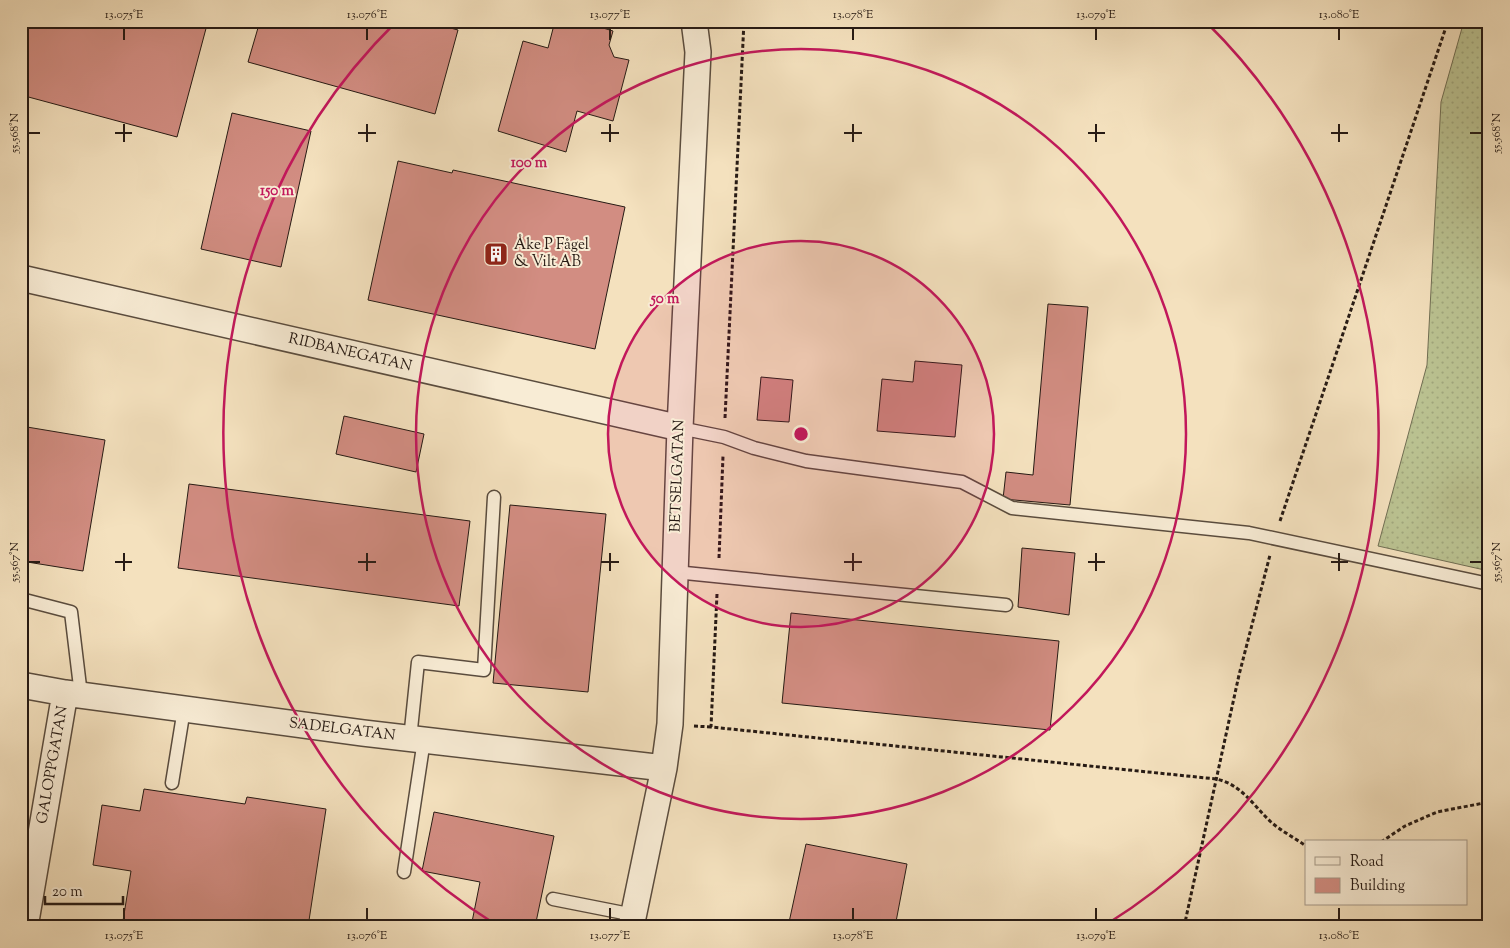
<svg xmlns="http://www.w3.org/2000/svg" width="1510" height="948" viewBox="0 0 1510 948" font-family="'Sorts Mill Goudy',serif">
<defs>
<pattern id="grass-dots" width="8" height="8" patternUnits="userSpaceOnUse" patternTransform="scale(1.25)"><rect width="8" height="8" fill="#bbc392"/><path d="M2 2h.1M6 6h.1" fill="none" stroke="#a1a77d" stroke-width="1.8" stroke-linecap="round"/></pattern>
</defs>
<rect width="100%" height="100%" fill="#f4e1be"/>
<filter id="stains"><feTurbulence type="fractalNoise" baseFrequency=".004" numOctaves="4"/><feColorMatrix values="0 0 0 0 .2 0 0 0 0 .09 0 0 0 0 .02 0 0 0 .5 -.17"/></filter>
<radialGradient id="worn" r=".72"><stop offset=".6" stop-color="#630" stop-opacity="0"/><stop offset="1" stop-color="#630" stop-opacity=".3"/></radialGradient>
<!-- grass -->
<path fill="url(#grass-dots)" stroke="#706e53" d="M1464 21H1489V571L1378 546 1427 365 1441 102Z"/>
<!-- building -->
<path fill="#d28d82" stroke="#261a14" d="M21 21H208L177 137 21 95Z
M260 21H444L443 26 458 30 435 114 248 62Z
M555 21H580L613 31 609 45 614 57 629 60 613 121 577 111 566 152 498 131 523 41 548 48Z
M232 113 311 131 281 267 201 249Z
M398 161 452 173 453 170 625 207 595 349 368 300Z
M1048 304 1088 307 1070 505 1003 499 1006 472 1033 475Z
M915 361 962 365 955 437 877 431 882 379 913 382Z
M761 377 793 380 789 422 757 420Z
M344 416 424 434 416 472 336 454Z
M21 426 105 440 83 571 21 561Z
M189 484 470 521 459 606 178 568Z
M510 505 606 514 588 692 493 683Z
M1022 548 1075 553 1069 615 1018 607Z
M791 613 1059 641 1050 730 782 703Z
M144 789 245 804 247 797 326 809 308 927H122L131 871 93 865 102 805 140 811Z
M434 812 554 836 535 927H471L480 882 422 871Z
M806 844 907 864 895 927H788Z"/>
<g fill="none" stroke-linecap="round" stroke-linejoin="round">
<!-- service casing -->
<g stroke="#5a4c3e" stroke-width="15">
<path id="service" d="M680 428 724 437 754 448 806 461 962 482 1012 508 1249 533 1489 584
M675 572 1006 605
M21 599 71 612 81 695
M410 739 418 662 484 670 494 497
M172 783 184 709
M404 872 424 740
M553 899 634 915"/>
</g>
<!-- minor casing -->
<g stroke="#5a4c3e" stroke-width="28">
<path id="minor" d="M21 278 680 428
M21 685 65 693 363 733 664 768
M25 927 65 693
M631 927 664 768 670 724 680 428 698 52 694 21"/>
</g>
<!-- path -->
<path stroke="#261a14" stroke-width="3" stroke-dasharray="4 2.5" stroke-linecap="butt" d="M725 418 744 21
M1280 521 1448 21
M719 558 723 456
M717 594 711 727 1216 779C1241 784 1253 805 1271 822 1281 831 1295 838 1306 846
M694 726 711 727
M1381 842 1405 826 1437 812 1489 802
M1184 927 1239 675 1270 555"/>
<!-- service -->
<use href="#service" stroke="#f8ecd5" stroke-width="12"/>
<!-- minor -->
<use href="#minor" stroke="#f8ecd5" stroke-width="25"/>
</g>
<!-- ticks -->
<path fill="none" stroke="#261a14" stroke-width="2" d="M124 28V40M367 28V40M610 28V40M853 28V40M1096 28V40M1339 28V40M124 124V142M367 124V142M610 124V142M853 124V142M1096 124V142M1339 124V142M28 133H40M115 133H132M358 133H376M601 133H619M844 133H862M1088 133H1105M1331 133H1348M1470 133H1482M124 553V571M367 553V571M610 553V571M853 553V571M1096 553V571M1339 553V571M28 562H40M115 562H132M358 562H376M601 562H619M844 562H862M1088 562H1105M1331 562H1348M1470 562H1482M124 908V920M367 908V920M610 908V920M853 908V920M1096 908V920M1339 908V920"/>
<!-- distance rings -->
<circle cx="801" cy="434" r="193" fill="#c2185b" fill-opacity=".12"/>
<g fill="none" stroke="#c2185b" stroke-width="2.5">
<circle cx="801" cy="434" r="193"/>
<circle cx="801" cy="434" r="385"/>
<path d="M495 924A578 578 0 0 1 396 22M1206 22A578 578 0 0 1 1107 924"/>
</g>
<!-- icons -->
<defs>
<g id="building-square" transform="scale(1.25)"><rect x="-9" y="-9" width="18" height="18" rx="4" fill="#8f2418" stroke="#f8ecd5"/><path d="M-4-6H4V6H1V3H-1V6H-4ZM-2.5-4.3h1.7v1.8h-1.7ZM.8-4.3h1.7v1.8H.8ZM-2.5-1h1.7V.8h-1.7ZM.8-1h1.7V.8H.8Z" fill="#fff"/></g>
</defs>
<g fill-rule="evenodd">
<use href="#building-square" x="496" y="254"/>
</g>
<g text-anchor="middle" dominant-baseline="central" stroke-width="4" stroke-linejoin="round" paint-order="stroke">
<!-- poi labels -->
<g font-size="15" fill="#261a14" stroke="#f8ecd5" text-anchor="start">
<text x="514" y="245">Åke P Fågel<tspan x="514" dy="17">&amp; Vilt AB</tspan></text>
</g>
<!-- street labels -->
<g font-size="15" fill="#261a14" stroke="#f8ecd5">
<text transform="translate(350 353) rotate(13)">RIDBANEGATAN</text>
<text transform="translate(678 476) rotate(-88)">BETSELGATAN</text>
<text transform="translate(342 730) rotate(7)">SADELGATAN</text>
<text transform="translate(53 765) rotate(-80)">GALOPPGATAN</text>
</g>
</g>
<circle cx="801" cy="434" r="8" fill="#c2185b" stroke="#f8ecd5" stroke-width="2.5"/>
<g font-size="15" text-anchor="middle" font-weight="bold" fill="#c2185b" stroke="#f8ecd5" stroke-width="4" stroke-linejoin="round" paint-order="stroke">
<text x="529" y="167">100 m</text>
<text x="277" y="195">150 m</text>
<text x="665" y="303">50 m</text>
</g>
<!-- margin -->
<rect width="1510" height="948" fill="none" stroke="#f4e1be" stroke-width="55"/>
<!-- legend -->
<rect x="1305" y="840" width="162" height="65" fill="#f8ecd5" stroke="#a49888"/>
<rect x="1315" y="857" width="25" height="8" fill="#f8ecd5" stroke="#a49888"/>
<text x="1350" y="866" font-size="15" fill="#261a14">Road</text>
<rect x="1315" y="878" width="25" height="15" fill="#d28d82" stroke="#a49888"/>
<text x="1350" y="890" font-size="15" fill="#261a14">Building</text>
<!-- scale -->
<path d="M45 896v8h78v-8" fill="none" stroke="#261a14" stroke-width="2.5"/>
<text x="52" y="896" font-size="15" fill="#261a14" stroke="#f8ecd5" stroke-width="4" paint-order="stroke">20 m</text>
<rect x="28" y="28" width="1454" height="892" fill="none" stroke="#261a14" stroke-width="2"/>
<g font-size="12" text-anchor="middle" fill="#261a14">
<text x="124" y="18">13.075°E</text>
<text x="367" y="18">13.076°E</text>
<text x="610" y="18">13.077°E</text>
<text x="853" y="18">13.078°E</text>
<text x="1096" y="18">13.079°E</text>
<text x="1339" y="18">13.080°E</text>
<text transform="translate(14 133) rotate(-90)" y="4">55.568°N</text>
<text transform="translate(1496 133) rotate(-90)" y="4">55.568°N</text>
<text transform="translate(14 562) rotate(-90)" y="4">55.567°N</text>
<text transform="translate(1496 562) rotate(-90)" y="4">55.567°N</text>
<text x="124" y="939">13.075°E</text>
<text x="367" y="939">13.076°E</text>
<text x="610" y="939">13.077°E</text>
<text x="853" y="939">13.078°E</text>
<text x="1096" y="939">13.079°E</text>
<text x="1339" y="939">13.080°E</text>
</g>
<rect width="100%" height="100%" filter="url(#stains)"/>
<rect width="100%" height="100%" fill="url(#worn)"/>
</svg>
